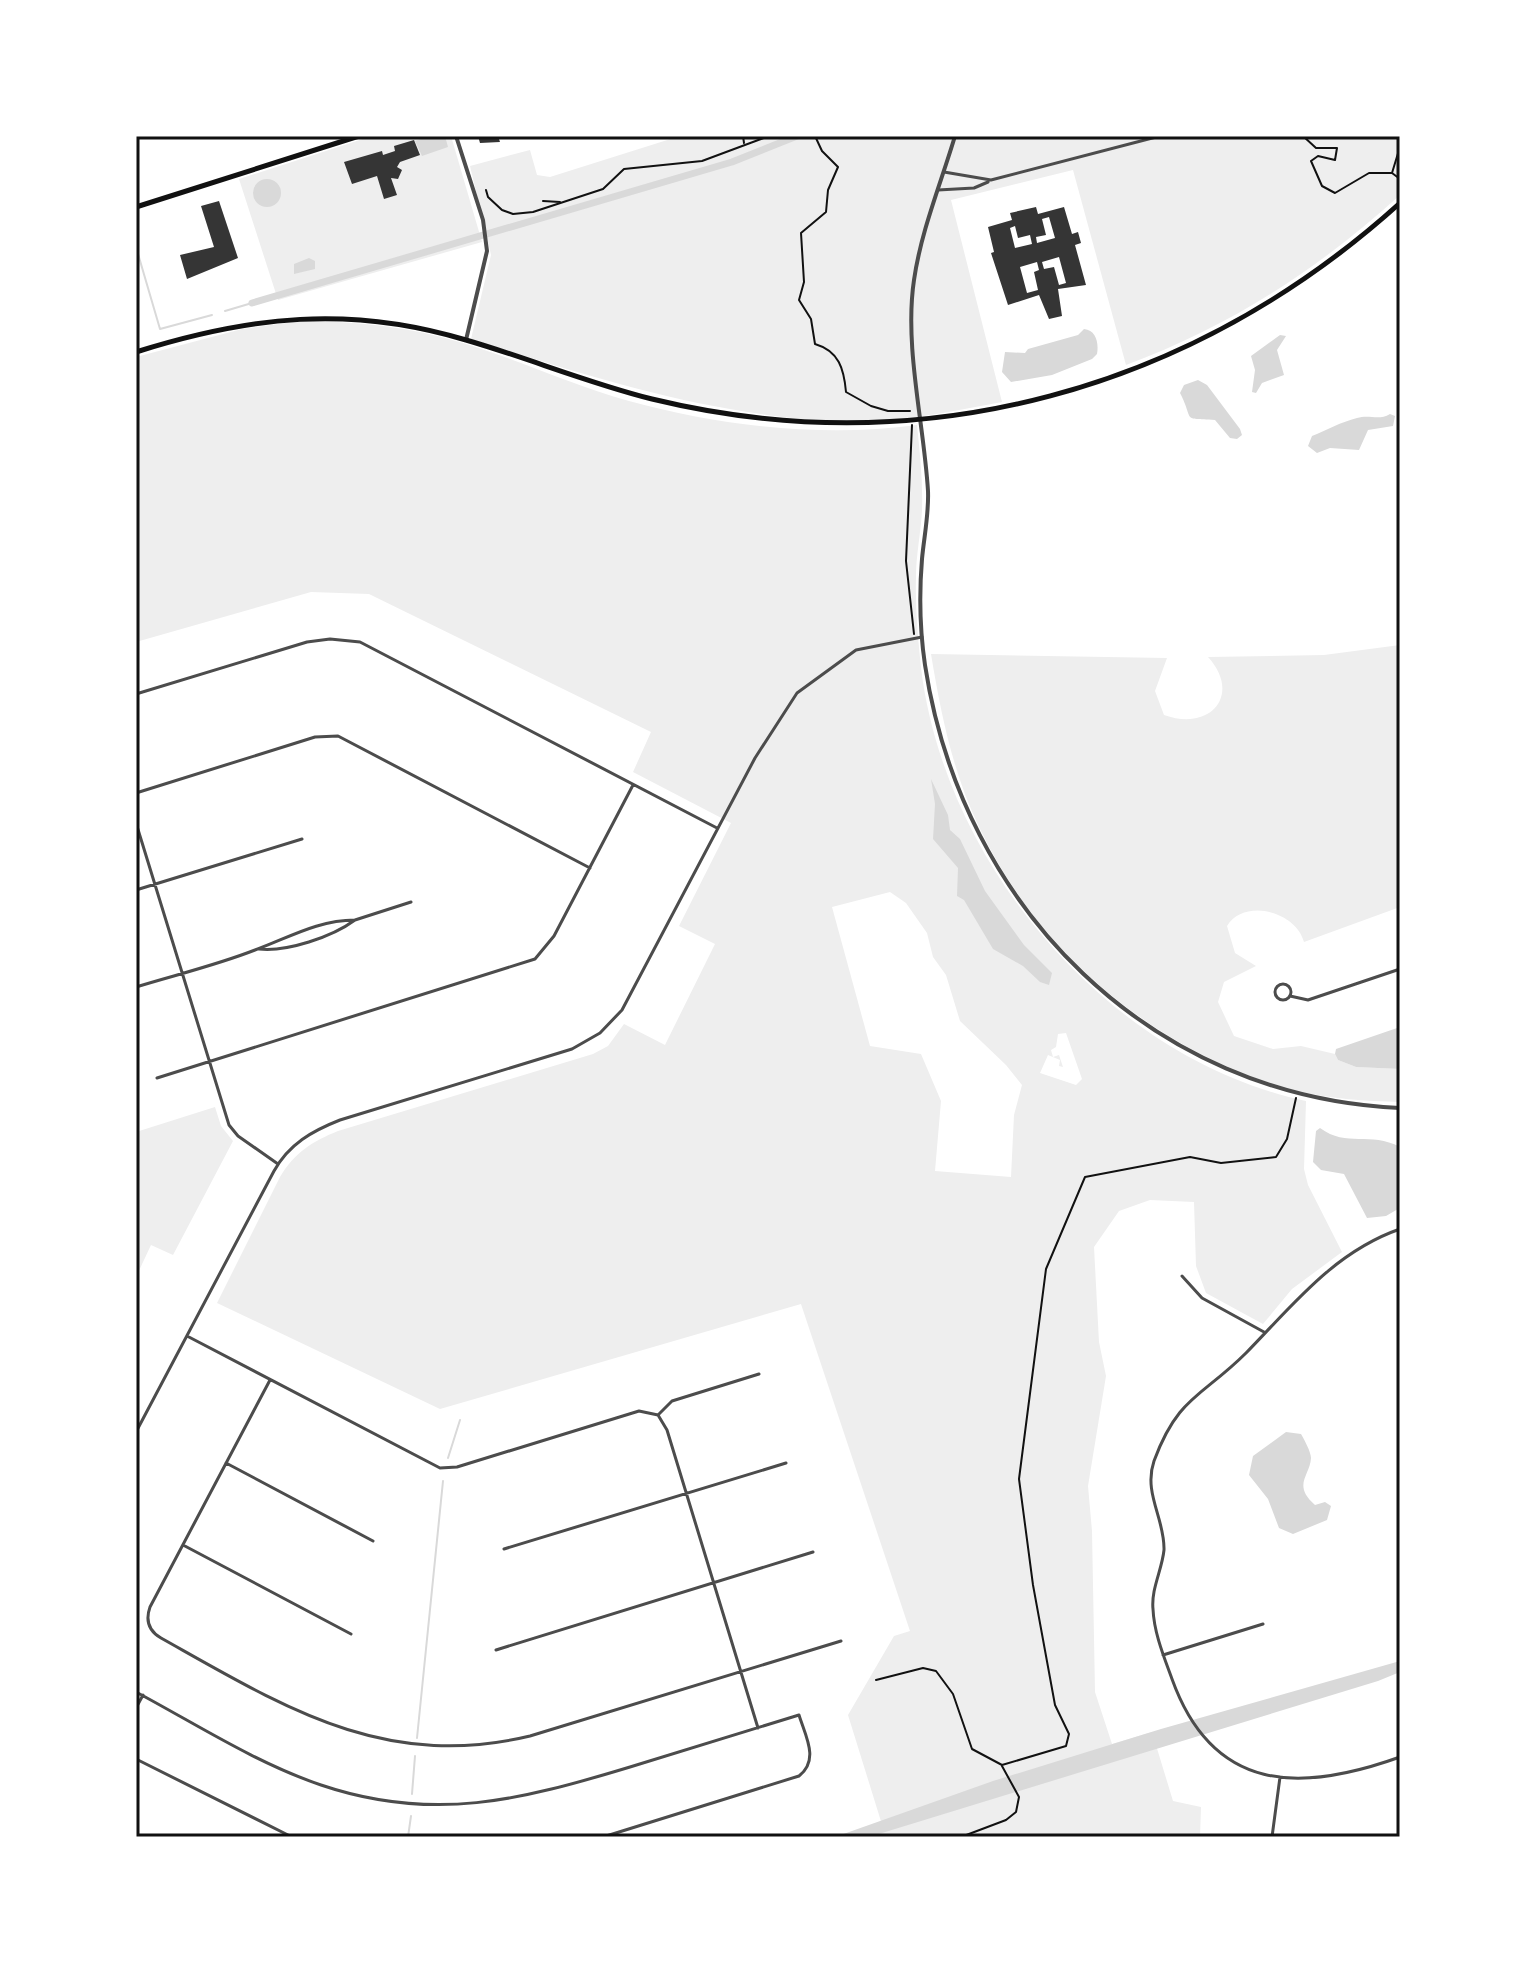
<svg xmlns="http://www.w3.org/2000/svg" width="1536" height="1973" viewBox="0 0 1536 1973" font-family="'Titillium Web',sans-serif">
<rect width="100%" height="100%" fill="#fff"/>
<!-- green -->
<path fill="#eee" fill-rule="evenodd" d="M372 136H451L482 242 278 300 239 179Z
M680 136H1400V195C1319 269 1229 327 1126 365L1073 170 951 200 1002 402C945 413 885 425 826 421 703 413 587 376 471 339L491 255 470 166 530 150 537 175 550 177Z
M301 321C356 321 411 327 463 343 519 360 572 385 629 401 720 426 823 438 917 425 920 454 923 482 922 510 921 532 916 555 916 577 915 607 918 638 921 668 945 866 1109 1059 1306 1101L1304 1169 1308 1185 1342 1252 1292 1289 1263 1324 1206 1293 1196 1266 1194 1202 1150 1200 1119 1211 1094 1247 1099 1342 1106 1376 1088 1486 1092 1531 1095 1692 1112 1744 1152 1732 1173 1801 1201 1807 1200 1837H869L884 1831 848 1715 894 1636 910 1631 801 1304 440 1409 217 1303 280 1177C294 1153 313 1141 338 1131L593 1054 608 1046 624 1024 665 1045 715 944 679 926 731 823 633 772 651 732 369 594 311 592 136 642V357L242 329ZM890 892 906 903 927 933 933 957 946 975 960 1021 1006 1065 1022 1085 1014 1115 1011 1177 935 1171 941 1101 921 1054 870 1046 832 907ZM1066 1033 1082 1079 1076 1085 1040 1073 1048 1055 1060 1060 1059 1066 1063 1067 1059 1055 1053 1057 1051 1050 1056 1047 1058 1034Z
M1400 645V907L1304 942C1296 911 1244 898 1227 926L1235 953 1256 966 1224 982 1218 1002 1234 1036 1273 1049 1301 1046 1335 1054 1338 1060 1356 1067 1400 1069V1102C1366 1101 1331 1099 1298 1091 1161 1056 1040 955 980 829 953 774 941 714 931 654L1167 658 1155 691 1164 715C1211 732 1242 694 1208 657L1324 655Z
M215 1107 221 1126 233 1141 173 1255 151 1245 136 1277V1132Z"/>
<!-- water -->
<path fill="#d9d9d9" d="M430 136H445L448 147 422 156 415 141Z
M253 193a14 14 0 1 1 28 0a14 14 0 1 1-28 0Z
M309 258 315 261V269L294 274V264Z
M1084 329C1096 330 1099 343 1097 354L1092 359 1052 375 1011 382 1002 372 1005 352 1025 353 1028 349 1078 335Z
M1280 335 1286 336 1277 350 1284 375 1262 383 1256 393 1252 392 1255 370 1251 356Z
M1198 380 1207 385 1240 429 1242 435 1237 439 1230 438 1215 420C1180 418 1195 422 1180 393L1184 385Z
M1390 414 1395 416 1393 426 1368 430 1359 450 1330 448 1317 453 1308 446 1312 436C1327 430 1341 422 1357 418 1370 414 1378 421 1390 414Z
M931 779 948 815 950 830 960 839 985 891 1024 945 1052 973 1049 985 1040 982 1023 966 993 949 964 900 957 896 958 868 933 839 935 804Z
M1400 1027V1069L1356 1067 1338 1060 1335 1054 1336 1049Z
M1320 1128C1347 1148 1370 1131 1400 1147L1398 1209 1386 1216 1367 1218 1344 1174 1321 1170 1313 1162 1316 1131Z
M1286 1432 1301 1434C1304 1439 1311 1452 1311 1458 1310 1476 1292 1485 1315 1505L1325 1502 1331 1506 1327 1520 1293 1534 1279 1528 1268 1499 1249 1475 1253 1456Z
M1400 1661V1672L1378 1681 869 1837H835L993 1781 1161 1729Z"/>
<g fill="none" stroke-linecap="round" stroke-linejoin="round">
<!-- stream -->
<path stroke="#d9d9d9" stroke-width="2" d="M136 247 160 329 212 315
M225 311 252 303
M448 1458 460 1420
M417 1738 443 1481
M412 1794 415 1756
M408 1837 411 1816"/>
<!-- canal -->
<path stroke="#d9d9d9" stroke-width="7" d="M252 303 732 162 797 136"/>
</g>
<!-- building -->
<path fill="#353535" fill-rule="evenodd" d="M478 136H498L500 142 480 143Z
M414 140 420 155 400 162 397 167 402 170 398 179 391 178 397 195 384 199 377 176 352 184 344 162 382 151 383 155 395 151 394 146Z
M219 201 238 258 187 279 180 255 214 247 201 206Z
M1036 207 1038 214 1064 207 1072 234 1078 232 1081 243 1075 245 1086 285 1058 289 1062 316 1049 319 1039 295 1008 305 991 253 994 252 988 227 1012 220 1010 213ZM1049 217 1055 238 1037 243 1036 237 1046 235 1042 219ZM1015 226 1018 238 1030 235 1032 244 1015 248 1010 228ZM1059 257 1066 283 1059 285 1054 267 1044 269 1042 262ZM1037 262 1039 270 1034 272 1038 290 1027 293 1020 267Z"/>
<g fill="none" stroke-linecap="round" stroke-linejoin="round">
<!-- path -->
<path stroke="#111" stroke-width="2" d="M743 136 744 143
M815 136 822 151 838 167 828 190 826 212 801 233 804 282 799 300 811 319 815 344C839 351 844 369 846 392L871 406 888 411H910
M1303 136 1316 148H1337L1335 160 1318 156 1311 161 1322 186 1335 193 1369 173H1392L1399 150V136
M1392 173 1400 179
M486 190 488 197 502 210 513 214 533 212 603 189 624 169 702 161 769 136
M543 201 560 202
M912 425 906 561 914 634
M876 1680 923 1668 936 1671 953 1694 972 1749 1002 1765 1066 1746 1069 1734 1055 1705 1033 1585 1019 1479 1046 1269 1085 1177 1190 1157 1221 1163 1276 1157 1287 1139 1296 1098
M961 1837 1006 1820 1016 1812 1019 1797 1002 1766"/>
<!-- minor -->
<path stroke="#4c4c4c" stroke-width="3" d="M1207 136H1223
M944 172 991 180 1160 136
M938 190 974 188 988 182
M136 694 307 642 330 639 360 642 717 828
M136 793 315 737 338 736 590 868
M136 823 229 1125 238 1136 278 1164
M136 890 302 839
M355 920 411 902
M1275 992a8 8 0 1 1 16 0a8 8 0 1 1-16 0Z
M136 987C175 975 217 965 255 950 288 938 318 920 355 920 332 937 287 952 259 949
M1290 996 1308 1000 1400 969
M157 1078 535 959 554 936 633 785
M1400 1229C1334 1252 1293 1305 1246 1353 1202 1397 1178 1396 1154 1461 1143 1493 1165 1519 1164 1550 1162 1570 1151 1589 1153 1609 1154 1633 1164 1657 1172 1679 1213 1793 1300 1793 1400 1757
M1182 1276 1202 1298 1264 1332
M187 1336 440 1468 457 1467 639 1411 658 1415 667 1430 758 1728
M270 1380 150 1607C145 1621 149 1631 161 1638 284 1707 384 1771 530 1736L841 1641
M658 1415 672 1401 759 1374
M136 1432 274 1171C289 1144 312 1131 340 1120L572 1049 600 1033 622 1010 755 758 797 693 856 650 922 637
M226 1463 373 1541
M183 1545 351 1634
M504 1549 786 1463
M496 1650 813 1552
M1163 1655 1263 1624
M136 1692C196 1724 256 1763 321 1785 433 1823 521 1800 630 1767 686 1750 742 1732 799 1715 805 1735 820 1760 799 1776L603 1837
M136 1708 143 1695
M136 1759 292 1837
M1272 1837 1280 1777"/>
<!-- tertiary -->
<path stroke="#4c4c4c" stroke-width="4" d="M456 136 483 220 487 251 466 340
M955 136C941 183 921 231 914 280 904 346 924 424 928 491 929 514 924 537 922 559 919 595 920 631 925 665 962 908 1151 1097 1400 1108"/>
<!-- primary -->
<path stroke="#111" stroke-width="5" d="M136 207 359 136
M136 352C250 316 350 305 466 340 528 358 588 383 652 399 924 465 1193 390 1400 203"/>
</g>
<!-- border -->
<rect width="1536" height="1973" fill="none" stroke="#ffffff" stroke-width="276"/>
<rect x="138" y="138" width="1260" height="1697" fill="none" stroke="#111" stroke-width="3"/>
</svg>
